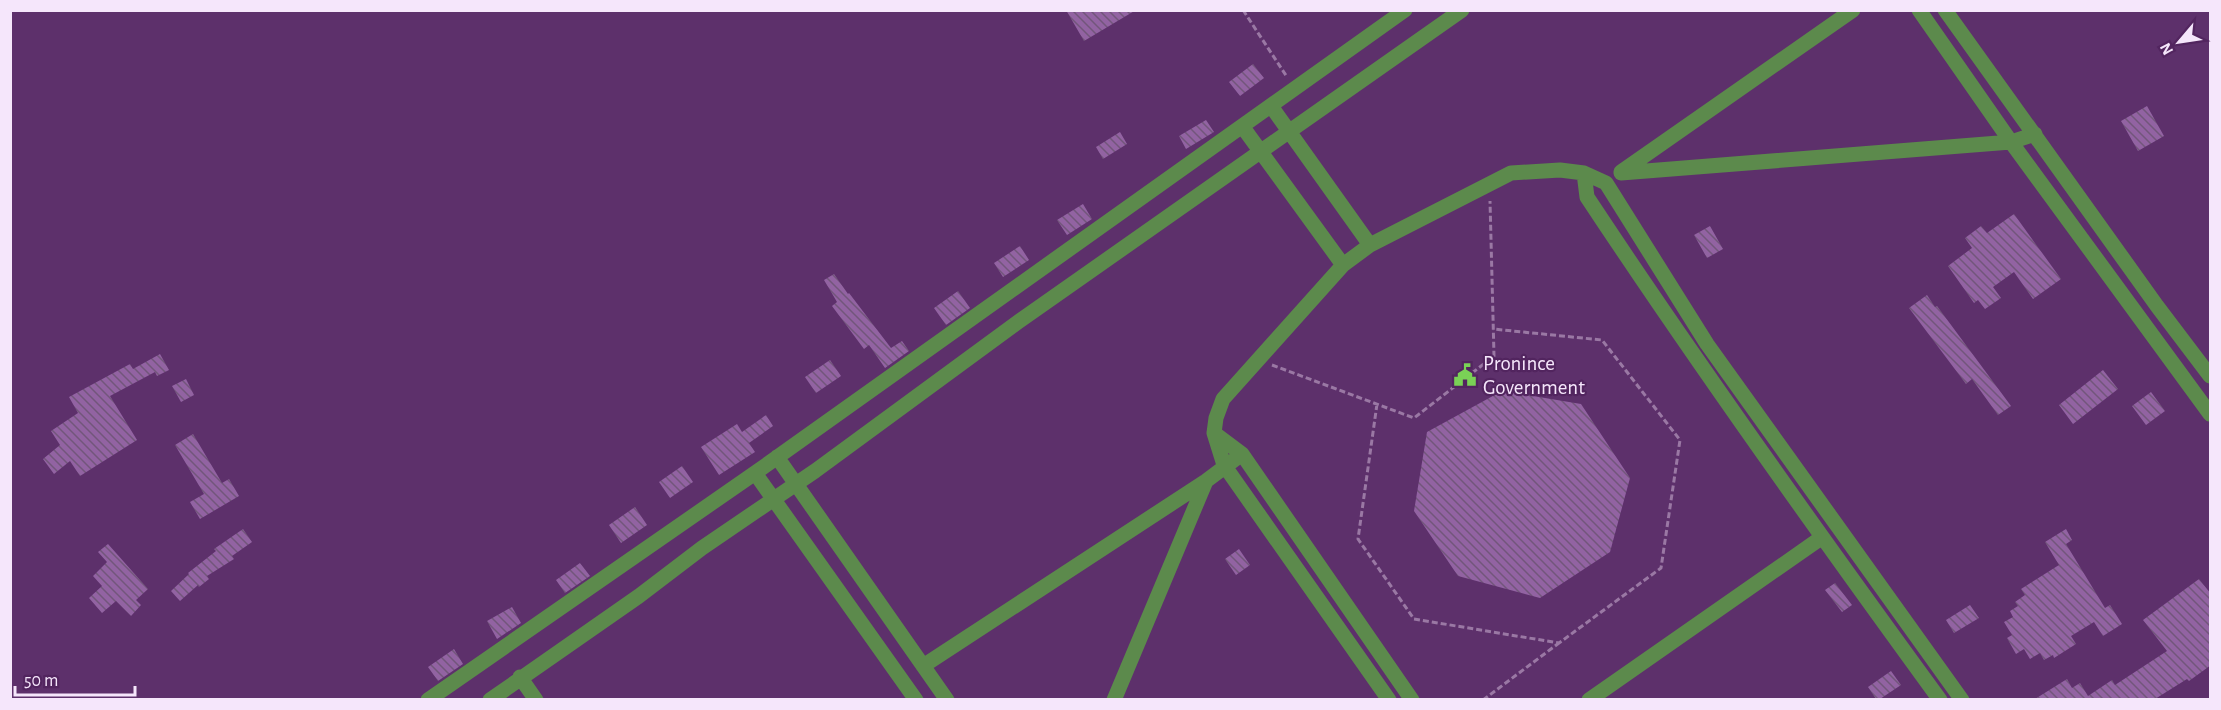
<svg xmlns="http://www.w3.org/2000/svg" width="2221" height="710" viewBox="0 0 2221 710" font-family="'Alegreya Sans',sans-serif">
<defs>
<pattern id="building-back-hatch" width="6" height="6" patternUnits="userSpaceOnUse" patternTransform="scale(1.5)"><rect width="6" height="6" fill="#9263a2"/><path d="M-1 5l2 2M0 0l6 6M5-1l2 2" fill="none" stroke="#72567b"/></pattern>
</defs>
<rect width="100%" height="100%" fill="#5d306b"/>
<!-- building -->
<path fill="url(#building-back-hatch)" d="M1066 10H1136L1084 41Z
M1253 64 1264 78 1240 96 1229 82Z
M2147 106 2164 136 2138 151 2121 121Z
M1206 120 1214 132 1186 149 1179 136Z
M1120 132 1127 144 1103 159 1096 147Z
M1083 204 1092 219 1067 235 1057 220Z
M2014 214 2061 279 2033 299 2014 272 1993 287 2001 298 1985 309 1978 300 1974 303 1948 266 1972 248 1965 238 1981 226 1987 233Z
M1710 226 1723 249 1707 258 1694 235Z
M1020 246 1029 260 1003 277 994 263Z
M834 274 848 294 849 293 891 348 902 341 909 351 885 368 869 345 864 349 832 306 837 302 824 280Z
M958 291 970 308 946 325 934 308Z
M1927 295 1935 307 1937 306 2011 406 1998 415 1972 379 1966 384 1909 308Z
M160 354 169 370 157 376 155 372 110 396 137 440 80 476 70 461 54 474 43 459 60 445 51 431 78 413 69 397 130 364 133 369Z
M830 360 841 376 816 393 805 377Z
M2103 370 2118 389 2073 424 2059 405Z
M186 379 194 395 181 402 172 386Z
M1502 391 1581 404 1630 478 1610 552 1540 598 1458 576 1414 511 1427 432Z
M2151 392 2165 411 2146 425 2132 406Z
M766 415 773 426 749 443 755 452 719 475 701 447 737 424 742 432Z
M193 434 222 483 229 479 239 496 200 519 190 502 204 494 175 445Z
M682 466 693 482 670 498 659 482Z
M635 507 647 525 621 543 609 525Z
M243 529 252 542 232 556 234 559 207 576 209 579 199 587 198 585 180 601 171 591 189 574 188 573 216 551 214 549Z
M2066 529 2072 540 2066 544 2105 608 2110 605 2122 624 2103 636 2094 622 2071 636 2076 644 2054 658 2053 655 2044 660 2040 653 2030 659 2024 649 2016 654 2007 638 2012 635 2004 622 2013 617 2010 611 2018 606 2015 602 2025 595 2021 589 2059 565 2045 542Z
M108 544 148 589 136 600 141 605 131 616 116 601 102 613 89 598 102 586 93 576 107 562 98 552Z
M1239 549 1250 565 1236 575 1225 559Z
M580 563 590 576 565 593 556 580Z
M2199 579 2211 594V665L2189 681 2187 679 2155 699H2035L2067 679 2072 688 2080 683 2088 696 2112 680 2115 685 2167 651 2143 620Z
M1835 583 1852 605 1842 612 1825 590Z
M1970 605 1979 618 1954 633 1946 620Z
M512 607 521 623 497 639 487 621Z
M454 649 463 664 438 681 428 667Z
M1891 671 1901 685 1880 699H1876L1868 687Z"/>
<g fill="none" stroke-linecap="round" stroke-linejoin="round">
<!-- path -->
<path stroke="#9a78a4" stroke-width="3" stroke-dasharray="6 3" stroke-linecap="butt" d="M1243 10 1287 77
M1272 365 1414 418 1494 356 1490 201
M1377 404 1358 539 1414 619 1559 643 1661 568 1680 440 1602 340 1493 329
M1483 700 1559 643"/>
<!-- minor -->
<path stroke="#5c8a4c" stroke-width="15" d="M1919 10 2011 142 2210 414
M1945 10 2157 306 2210 376
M1271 106 1370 245
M1242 126 1343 265
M1621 172 1853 10
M1584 173 1587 197C1700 368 1819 534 1940 700
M1621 173 2011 142 2035 134
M1214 433 1242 454 1412 700
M777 457 947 700
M755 473 916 700
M923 666 1206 481 1242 454
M520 677 536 700
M428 700 755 473 1405 10
M490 700 639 596 702 548 815 471 1018 322 1462 10
M1114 700 1206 481
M1389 700 1224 465 1214 433 1216 418 1223 399 1343 265 1370 245 1511 173 1560 170 1584 173 1606 183 1707 344 1962 700
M1589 700 1821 538"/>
</g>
<!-- icons -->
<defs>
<g id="civic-bare" transform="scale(1.8)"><path d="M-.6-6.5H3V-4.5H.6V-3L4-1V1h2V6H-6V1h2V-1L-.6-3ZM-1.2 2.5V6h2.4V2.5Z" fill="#7ad156" stroke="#52255f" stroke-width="2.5" paint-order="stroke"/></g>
</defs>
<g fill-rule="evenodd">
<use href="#civic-bare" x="1465" y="375"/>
</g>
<g text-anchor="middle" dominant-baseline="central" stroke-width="4.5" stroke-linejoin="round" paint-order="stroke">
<!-- poi labels -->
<g font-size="21" fill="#f5e6fb" stroke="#52255f" text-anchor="start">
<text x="1483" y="363">Pronince<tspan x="1483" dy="24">Government</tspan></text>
</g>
</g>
<!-- border -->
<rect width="2221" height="710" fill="none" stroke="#f5e6fb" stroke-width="24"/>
<!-- north arrow -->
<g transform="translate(2179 42) rotate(241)" stroke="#52255f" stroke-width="4.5" paint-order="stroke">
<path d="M0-4.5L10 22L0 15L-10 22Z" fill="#f5e6fb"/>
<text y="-9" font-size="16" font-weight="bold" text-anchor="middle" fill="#f5e6fb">N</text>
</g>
<!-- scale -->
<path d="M15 686v9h120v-9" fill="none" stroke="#f5e6fb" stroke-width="3"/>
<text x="24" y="686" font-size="18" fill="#f5e6fb" stroke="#52255f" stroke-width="4.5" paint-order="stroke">50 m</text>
</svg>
